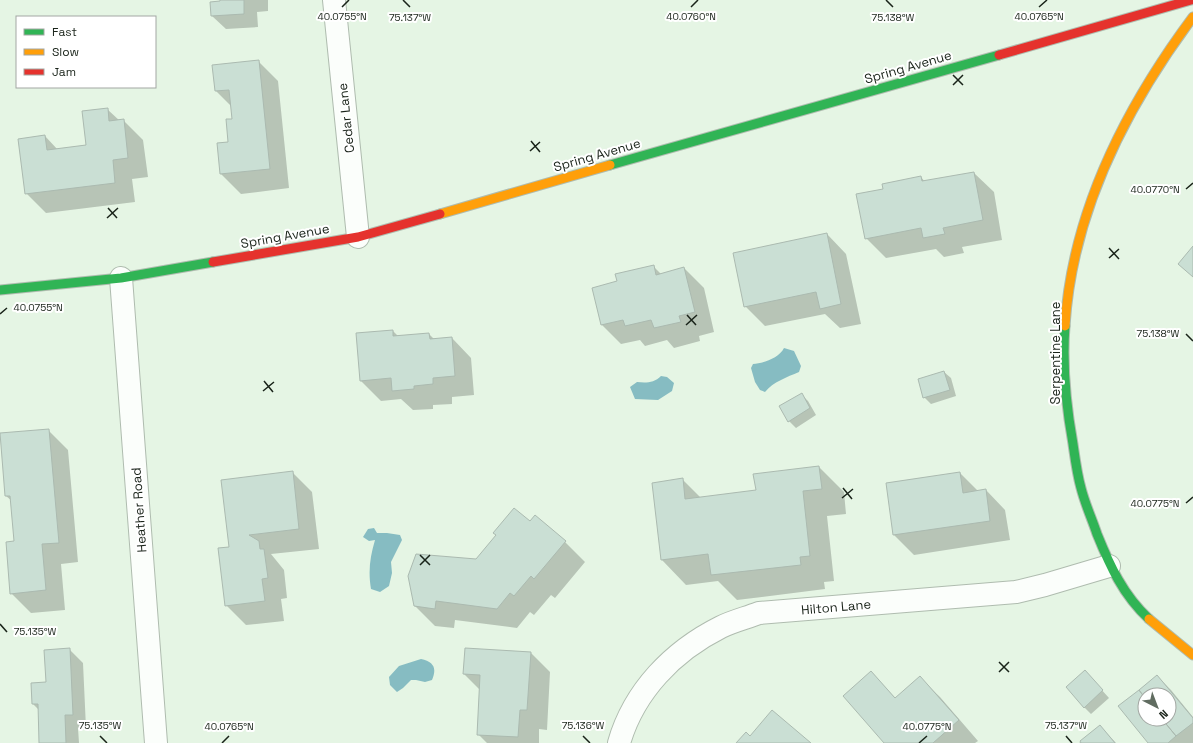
<svg xmlns="http://www.w3.org/2000/svg" width="1193" height="743" viewBox="0 0 1193 743" font-family="'Space Grotesk',sans-serif">
<rect width="100%" height="100%" fill="#e5f5e4"/>
<!-- water -->
<path fill="#86bcc2" d="M784 348 794 351 801 366 799 372C787 377 773 382 765 392L760 390 755 382 751 368 753 364C764 363 779 358 784 348Z
M661 376 667 377 674 383 672 391 658 400 635 399 630 387 637 382C646 383 654 383 661 376Z
M374 528 377 533H387L400 535 402 540 391 562 392 573 389 586 380 592 371 589C368 571 370 557 375 540L369 541 363 537 368 529Z
M421 659C434 662 437 668 432 680L425 682 416 680H411L403 688 397 692 390 685 389 677 399 666Z"/>
<!-- shadow -->
<path fill="#0003" fill-rule="evenodd" d="M221 0H268V11L257 12 258 27 226 29 212 16 221 2Z
M258 61 278 81 289 188 241 194 221 174 230 143 233 120 232 107 216 91 213 66Z
M107 109 120 121 123 120 143 140 148 177 132 179 135 202 46 213 26 193 45 136 58 150 87 146Z
M974 173 994 192 1002 240 962 247 964 253 944 257 936 249 886 258 866 238 884 190 921 177 925 182Z
M827 234 846 254 861 324 840 328 825 314 765 326 745 306Z
M653 266 661 274 684 268 704 288 714 332 699 336 700 341 674 348 667 340 645 346 640 340 621 344 602 325 618 282Z
M393 331 398 336 429 334 435 340 452 338 471 358 474 395 452 397V404L433 405V409L413 410 401 399 381 401 361 381Z
M944 372 951 378 956 396 931 404 924 397Z
M801 394 808 401 816 415 796 428 789 421Z
M48 430 68 450 78 562 61 564 65 610 31 613 11 593 15 542 12 501 6 496Z
M819 467 844 492 846 514 827 516 834 581 824 582 825 589 737 600 718 581 686 585 662 560 683 480 701 498 757 491Z
M293 473 312 492 319 549 271 554 284 570 287 598 281 599 284 621 246 625 226 605 230 548Z
M960 473 978 491 986 490 1005 510 1010 540 914 555 894 535 887 483Z
M530 523 565 542 585 562 555 598 551 595 534 615 530 612 517 628 455 620 454 628 435 626 415 606Z
M69 649 83 663 86 728H78L79 743H40L39 710 33 704 32 684 47 683Z
M531 653 550 672 547 730 539 729V743H487L478 734 480 690 464 674Z
M871 672 896 699 920 678 940 697 978 741 975 743H885Z
M1157 676 1171 690 1193 717V743H1149L1120 707ZM1145 695H1169V719H1145Z
M1091 678 1109 698 1091 714 1084 707Z
M1100 726 1116 743H1079Z"/>
<!-- building -->
<path fill="#cadfd4" stroke="#abbab0" d="M220 0H244V14L211 16 210 2 220 1Z
M259 60 270 169 220 174 217 143 228 142 226 119H232L229 90 215 91 212 65Z
M108 108 109 121 124 119 128 158 113 160 115 183 25 194 18 139 45 135 47 150 86 145 82 111Z
M974 172 983 220 943 228 945 234 923 238 921 228 865 239 856 194 883 189 882 184 921 176 922 181Z
M827 233 841 304 820 309 816 292 744 307 733 253Z
M1193 246V277L1178 264Z
M654 265 656 275 684 267 695 312 679 316 681 322 654 328 651 320 625 326 623 320 601 325 592 288 617 281 615 274Z
M393 330V336L429 333 430 339 452 337 455 376 433 378V384L414 386V389L392 391 391 378 360 381 356 333Z
M944 371 950 390 923 398 918 379Z
M802 393 810 408 788 422 779 406Z
M49 429 59 543 42 544 46 590 10 594 6 542 14 541 10 496H5L0 433Z
M819 466 822 489 803 491 810 556 800 557 801 565 711 575 708 554 661 560 652 483 683 478 685 499 756 490 753 474Z
M293 471 299 529 249 535 259 541 260 549H264L268 578 262 579 265 601 225 606 218 548 229 547 221 480Z
M960 472 963 493 986 489 990 521 893 535 886 483Z
M514 508 530 521 535 515 566 541 534 579 531 576 514 596 510 593 497 609 436 601 435 609 414 606 408 576 416 554 476 559 496 535 493 533Z
M70 648 73 715H65L66 743H39L38 704H32L31 683 46 682 44 650Z
M465 648 531 652 527 710H520L518 737 477 735 480 675 463 674Z
M1085 670 1103 690 1084 708 1066 687Z
M871 671 895 698 920 676 959 720 933 743H884L843 696Z
M1157 675 1193 718V723L1176 736 1162 719H1169V695H1145V698L1139 690Z
M1139 690 1145 698V719H1162L1176 736 1168 743H1148L1118 706Z
M772 710 811 743H736L746 732 750 736Z
M1100 725 1115 743H1081L1080 741Z"/>
<g fill="none" stroke-linecap="round" stroke-linejoin="round">
<!-- street casing -->
<g stroke="#afbcaf" stroke-width="24">
<path id="street" d="M334 0 358 237
M121 278 156 743
M619 743C634 691 673 651 721 627 733 621 746 618 759 613L1016 592 1045 585 1109 566"/>
</g>
<!-- fast casing -->
<g stroke="#afbcaf" stroke-width="11">
<path id="fast" d="M610 165 999 55
M0 290 121 278 213 262
M1065 326C1062 365 1066 405 1073 444 1075 458 1077 474 1081 488 1085 504 1092 519 1097 534 1110 566 1123 595 1149 619"/>
</g>
<!-- slow casing -->
<g stroke="#afbcaf" stroke-width="11">
<path id="slow" d="M440 214 610 165
M1065 326C1072 212 1126 107 1193 17
M1149 619 1193 655"/>
</g>
<!-- jam casing -->
<g stroke="#afbcaf" stroke-width="11">
<path id="jam" d="M999 55 1191 0
M213 262 358 237 440 214"/>
</g>
<!-- street -->
<use href="#street" stroke="#fbfefb" stroke-width="22"/>
<!-- fast -->
<use href="#fast" stroke="#30b455" stroke-width="9"/>
<!-- slow -->
<use href="#slow" stroke="#ff9f0a" stroke-width="9"/>
<!-- jam -->
<use href="#jam" stroke="#e5322d" stroke-width="9"/>
</g>
<!-- ticks -->
<path fill="none" stroke="#192319" stroke-width="1.5" d="M403 0 410 7M886 0 893 7M342 7 349 0M691 7 698 0M1039 7 1047 0M953 75 963 85M953 85 963 75M531 141 540 152M530 151 540 142M1186 189 1193 183M108 208 117 218M107 218 118 208M1109 248 1119 259M1109 258 1119 249M0 314 7 308M687 315 696 325M686 325 697 315M1186 334 1193 341M264 381 273 392M263 391 274 382M843 488 852 499M842 498 853 489M1186 503 1193 497M420 555 430 565M420 565 430 555M0 624 7 632M999 662 1009 672M999 672 1009 662M100 736 107 743M583 736 590 743M1066 736 1072 743M222 743 229 736M919 743 927 736"/>
<g text-anchor="middle" dominant-baseline="central" stroke-width="4" stroke-linejoin="round" paint-order="stroke">
<!-- street labels -->
<g font-size="13" fill="#192319" stroke="#fff">
<text transform="translate(908 67) rotate(-16)">Spring Avenue</text>
<text transform="translate(346 118) rotate(-96)">Cedar Lane</text>
<text transform="translate(597 155) rotate(-16)">Spring Avenue</text>
<text transform="translate(285 236) rotate(-10)">Spring Avenue</text>
<text transform="translate(1055 353) rotate(-90)">Serpentine Lane</text>
<text transform="translate(139 510) rotate(-94)">Heather Road</text>
<text transform="translate(836 607) rotate(-5)">Hilton Lane</text>
</g>
</g>
<g font-size="10" text-anchor="middle" fill="#192319" stroke="#fff" stroke-width="4" stroke-linejoin="round" paint-order="stroke">
<text x="342" y="20">40.0755°N</text>
<text x="691" y="20">40.0760°N</text>
<text x="1039" y="20">40.0765°N</text>
<text x="410" y="21">75.137°W</text>
<text x="893" y="21">75.138°W</text>
<text x="1155" y="193">40.0770°N</text>
<text x="38" y="311">40.0755°N</text>
<text x="1158" y="337">75.138°W</text>
<text x="1155" y="507">40.0775°N</text>
<text x="35" y="635">75.135°W</text>
<text x="100" y="729">75.135°W</text>
<text x="583" y="729">75.136°W</text>
<text x="1066" y="729">75.137°W</text>
<text x="229" y="730">40.0765°N</text>
<text x="927" y="730">40.0775°N</text>
</g>
<!-- legend -->
<rect x="16" y="16" width="140" height="72" fill="#ffffff" stroke="#a3a7a3"/>
<rect x="24" y="29" width="20" height="6" fill="#30b455" stroke="#a3a7a3"/>
<text x="52" y="36" font-size="12" fill="#192319">Fast</text>
<rect x="24" y="49" width="20" height="6" fill="#ff9f0a" stroke="#a3a7a3"/>
<text x="52" y="56" font-size="12" fill="#192319">Slow</text>
<rect x="24" y="69" width="20" height="6" fill="#e5322d" stroke="#a3a7a3"/>
<text x="52" y="76" font-size="12" fill="#192319">Jam</text>
<!-- north arrow -->
<g transform="translate(1157 707) rotate(138)"><circle r="19" fill="#ffffff" stroke="#a3a7a3"/>
<path d="M0-3L7 15L0 10L-7 15Z" fill="#606c60"/>
<text y="-6" font-size="11" font-weight="bold" text-anchor="middle" fill="#192319">N</text>
</g>
</svg>
